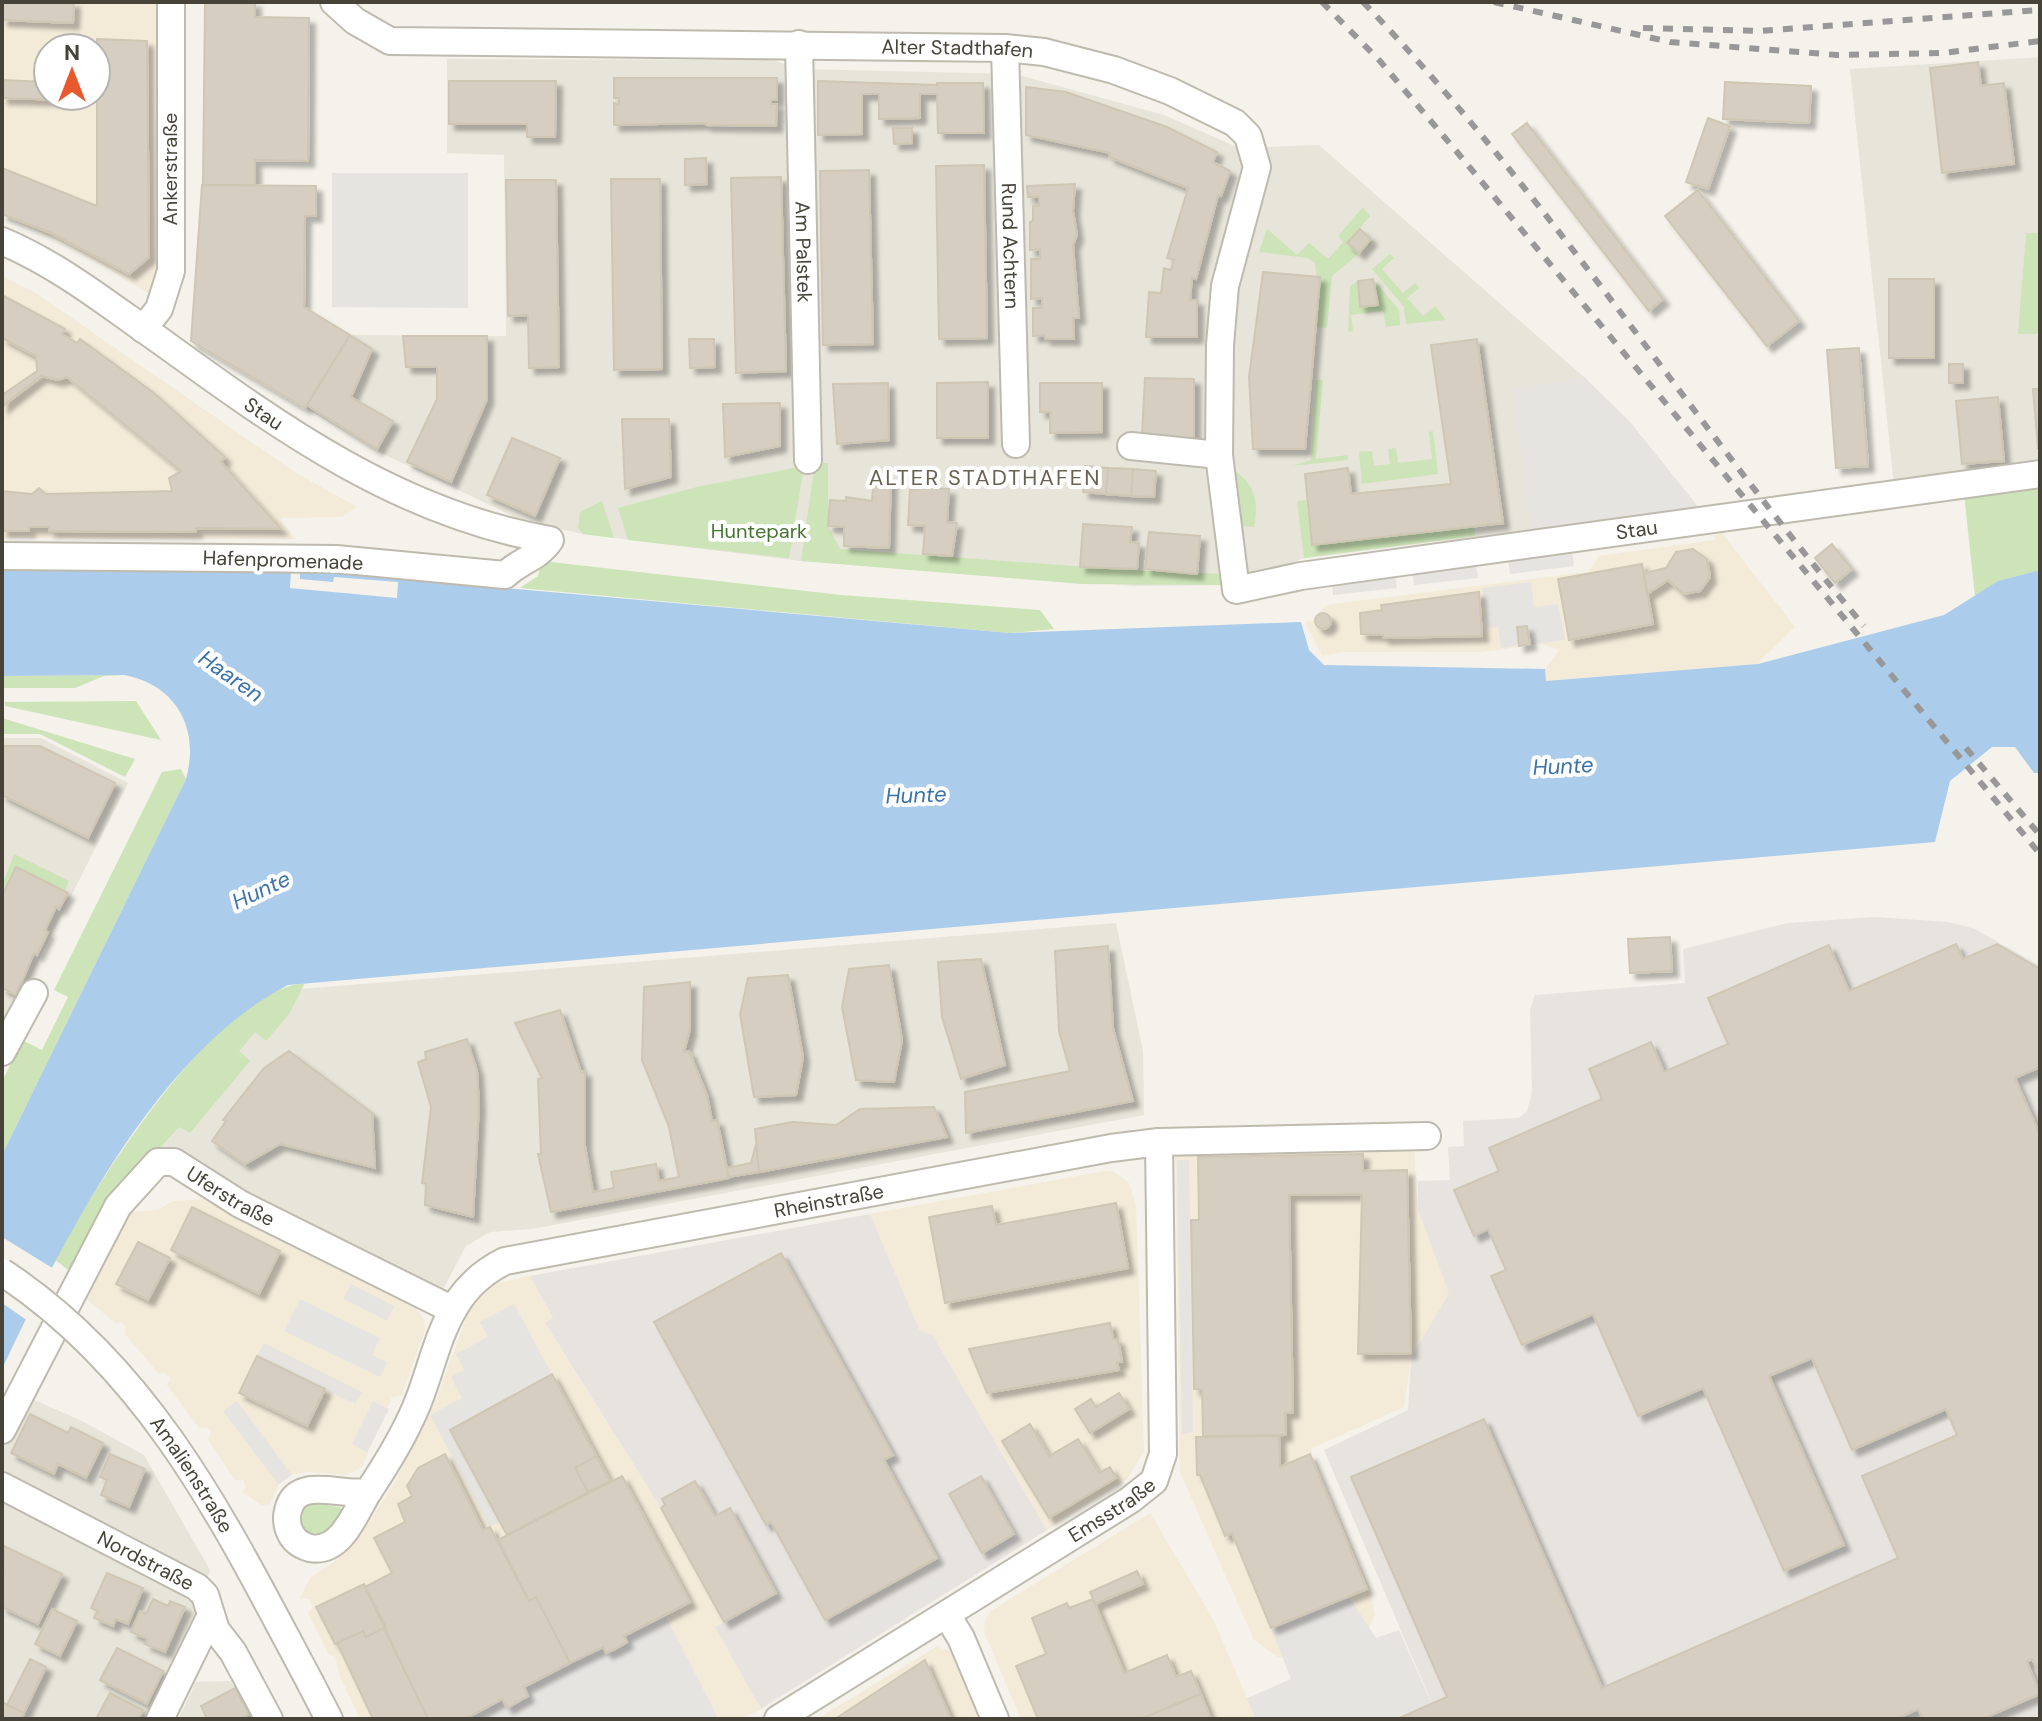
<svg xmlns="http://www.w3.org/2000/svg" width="2042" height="1721" viewBox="0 0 2042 1721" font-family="'DM Sans',sans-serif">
<defs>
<filter id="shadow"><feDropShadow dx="6" dy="6" stdDeviation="2" flood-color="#0004"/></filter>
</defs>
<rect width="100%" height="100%" fill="#f4f2ea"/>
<!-- residential -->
<path fill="#e7e4d9" d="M2040 57V233H2026L2019 334H2040V474L1894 485 1850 69Z
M447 59 773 60 799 69 1015 74 1164 115 1239 148 1319 145 1584 377 1630 422 1699 508 1305 558 1225 585 1136 586 801 561 583 534 523 521 379 452 305 408 350 335 506 336 504 155 447 153Z
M2 738H41L128 783 2 1033Z
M1116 923 1143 1051 1144 1115 532 1229 490 1232 466 1246 441 1293 138 1142 288 990Z
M14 1391 82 1421 144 1455 210 1570 195 1615 149 1719H2V1416Z
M231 1681 252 1719H178L196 1682Z"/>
<!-- commercial -->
<path fill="#f3ead8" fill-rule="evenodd" d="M2 2H168L161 301 70 246 2 215ZM48 48H96V96H48Z
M2 276 37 294 296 473 357 507 342 517 280 518 295 539 2 538Z
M1722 533 1795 627 1757 664 1545 681V669L1559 650 1541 644 1481 652H1342L1322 656 1305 622 1313 621 1326 605 1588 572 1599 556 1715 540 1714 535Z
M1414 1146 1418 1210 1450 1293 1411 1358 1404 1407 1310 1449 1370 1589 1375 1615 1365 1635 1297 1662 1276 1656 1254 1640 1180 1472 1175 1154Z
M1105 1171 1114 1172 1129 1183 1136 1206 1144 1452 1127 1479 1047 1530 933 1336 919 1329 870 1214Z
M204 1199 397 1298 416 1309 424 1319 425 1330 402 1395 392 1397 362 1467 347 1475 307 1472 292 1475 278 1485 270 1504 262 1505 242 1492 246 1487 243 1480H235L208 1439 211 1433 207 1427 199 1428 167 1385 170 1378 165 1373 159 1374 125 1334 126 1327 122 1322 115 1323 87 1299 131 1212 158 1210 173 1201Z
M530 1276 553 1319 545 1324 661 1508 724 1622 716 1627 761 1709 741 1719H360L339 1674 335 1656 329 1655 308 1613 313 1607 309 1599 300 1598 310 1578 337 1560 363 1532 396 1480 437 1397 471 1305 497 1283Z
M1150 1513 1213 1619 1256 1719H1021L984 1632 985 1620 991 1611Z
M936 1647 950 1651 980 1719H817Z"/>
<!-- industrial -->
<path fill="#e7e4df" d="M1874 917 1949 922 1975 929 2040 966V1719H1394L1431 1701 1324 1450 1408 1410 1411 1358 1449 1293 1418 1210V1181L1450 1180 1448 1147 1464 1146 1463 1121 1519 1118 1527 1111 1532 1092 1530 1010 1535 995 1685 983 1683 949 1787 923Z
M870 1214 919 1329 933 1336 1047 1530 761 1709 715 1627 724 1622 661 1508 545 1323 553 1318 530 1276Z"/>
<!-- green -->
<path fill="#cce4b7" d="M1363 207 1370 216 1347 243 1359 253 1371 239 1373 242 1332 276 1327 328 1316 327 1320 278 1317 277 1315 263 1308 258 1259 252 1267 229 1297 255 1309 243 1328 259 1343 242 1338 236Z
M2026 233H2040V334H2018Z
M1390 254 1394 258 1382 269 1403 293 1415 283 1419 288 1407 298 1423 316 1435 306 1446 320 1406 324 1404 307 1372 269Z
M1358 281 1361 307 1378 305 1375 281 1399 310 1400 325 1386 327 1383 311 1351 315 1353 331 1348 332 1350 286Z
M1316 380H1323L1316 459 1348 455V460L1292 466 1311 460Z
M1433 431 1438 474 1362 484 1359 452 1372 451 1374 466 1390 464 1388 449 1396 448 1398 463 1432 459 1429 432Z
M815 463H828V526L840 549 1128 570 1224 574 1225 585 1082 584 801 561Z
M804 466 789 558 628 540 618 508 697 487Z
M1234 470C1255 485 1259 502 1254 527L1241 526Z
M2040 485V570L1998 581 1975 596 1964 494Z
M1306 500 1312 545 1474 527 1475 536 1304 558 1297 501Z
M602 501 614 538 583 534 578 528 580 512Z
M542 561 841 595 1040 610 1054 629 1010 633 520 588 538 576Z
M124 675 104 676 75 688H2V676Z
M136 701 161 740 5 706V702Z
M2 718 135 759 125 777 40 734H2Z
M181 769 186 779 2 1155V1082L22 1040 42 1050 68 997 54 990 162 772Z
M14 854 69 881 65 890 16 867 6 888 2 886Z
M305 983 289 1014 266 1041 255 1032 239 1051 250 1061 190 1133 179 1127 111 1201 75 1275 54 1259C98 1184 214 992 305 983Z
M312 1502 342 1508 336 1522 322 1534 307 1532 301 1525 304 1506Z"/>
<!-- parking -->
<path fill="#e6e4e1" d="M332 173H468V308L332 307Z
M1584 377 1630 422 1699 508 1531 531 1513 390Z
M1572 551 1574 566 1510 574 1508 559Z
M1476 562 1478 578 1414 585 1412 570Z
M1395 572 1397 588 1333 595 1332 580Z
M1531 582 1534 607 1558 604 1565 640 1501 648 1498 627 1487 628 1482 588Z
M1177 1160H1189L1193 1432 1182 1434Z
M351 1284 394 1306 387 1321 343 1299Z
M300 1299 380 1338 372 1355 387 1362 380 1377 284 1331Z
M514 1304 596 1456 588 1492 512 1532 505 1519 490 1527 430 1415 462 1398 451 1377 464 1370 456 1354 488 1337 480 1322Z
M264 1343 362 1392 355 1404 257 1356Z
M237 1401 292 1475 278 1484 223 1411Z
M373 1401 389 1409 367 1452 352 1444Z
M931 1579 955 1585 855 1648 836 1637Z
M1349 1597 1376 1638 1399 1630 1431 1702 1393 1719H1256L1247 1698 1291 1679 1271 1628Z
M665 1615 717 1716 713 1719H465L502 1699 507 1708 528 1696 524 1687 603 1647 606 1653 615 1649 627 1642 624 1636Z"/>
<!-- water -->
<path fill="#accceb" d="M2 570 336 573 1010 633 1301 622 1309 650 1324 665 1545 669 1546 681 1758 664 1944 615 1998 581 2040 570V773H2034L2015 747H1992L1950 781 1935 842 288 985C157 1052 63 1240 2 1369V1155L186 779C200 729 177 685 124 675L2 676Z"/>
<!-- pier -->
<path fill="#f4f2ea" d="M291 569H300V579L333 582 334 577 398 582 397 598 290 588Z
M2 1237 54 1269 25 1328 28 1321 2 1303Z"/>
<!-- building -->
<path fill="#d5cec1" stroke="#cfc7b4" stroke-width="2" filter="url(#shadow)" d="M2 2H74L73 23 2 20Z
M205 2H255V17L309 18 308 161 255 160V185H203Z
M97 39 147 41 149 257 129 274 51 233 2 214V168L97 206Z
M1978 62 1981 86 2004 83 2014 164 1942 173 1930 68Z
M614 78H777V100H771V104H777L776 126 706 125V123L614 125V103L619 104V98H614Z
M2 80 48 82V96H68L67 100 2 98Z
M449 81H556L555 137H527V124H449Z
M818 81 937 85V83H983L984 133H938L937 94H920V118L879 119V94H862V134L818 135Z
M1725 82 1811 86 1809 123 1723 119Z
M1026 87 1066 92 1167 127 1217 152 1213 162 1230 171 1221 196 1218 195 1196 279 1192 277 1190 300H1197V337H1146L1149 292 1161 293 1164 268 1171 270 1174 260 1167 258 1188 188 1109 157 1110 153 1026 135Z
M1708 118 1730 126 1708 189 1686 182Z
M1527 123 1663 299 1649 311 1512 134Z
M893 128H912V143L894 144Z
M706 158 707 184 685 185V159Z
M984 165 987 338 939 339 936 166Z
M869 170 873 344 823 345 820 171Z
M781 177 786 371 736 373 731 178Z
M611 179H660L662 369 614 370Z
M506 180H556L559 367 529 368 528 315 508 316Z
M1075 184 1073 211 1077 235 1073 245 1079 318H1073L1074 339H1045V335L1033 336V308H1042V298L1031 299V259H1040V249L1030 250V222L1033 221V206H1039V197H1028L1027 186Z
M202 185 316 186V216H305L304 307 350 335 305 408 191 341Z
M1698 190 1799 321 1767 346 1665 216Z
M1360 229 1371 239 1359 253 1347 243Z
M1263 272 1320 277 1305 449H1253L1249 377Z
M1373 279 1378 305 1360 307 1358 281Z
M1889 279H1934V358H1889Z
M2 295 65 329 62 334 77 343 80 339 154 393 225 457 221 462 281 529 196 528V532L49 531V527H29V531H2V491L32 494 39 488 46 494 172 491 169 478 181 471 67 377 58 380 41 376 2 407V395L37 371 36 356 2 338Z
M350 335 372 349 351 397 393 421 377 449 307 405Z
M403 336H487V399L451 482 407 462 437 399V367H406Z
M689 339H714L715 367 690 368Z
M1477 339 1503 523 1312 545 1305 474 1348 468 1351 494 1451 484 1431 345Z
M1859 348 1868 466 1836 468 1827 350Z
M1949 364H1963V383H1949Z
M1145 378 1194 379V444L1142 435Z
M988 382V438H937V383Z
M888 383 889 440 837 444 833 384Z
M1040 383H1102V432L1050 433V412H1040Z
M2033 389H2040V448H2038Z
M1998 397 2004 461 1962 464 1956 401Z
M780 403V446L725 457 723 404Z
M622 419H669L671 477 625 489Z
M512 438 560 458 535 516 487 495Z
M1085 466 1108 468 1106 494 1083 492Z
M1108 468 1133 469 1131 496 1106 494Z
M1133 469 1156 471 1154 497 1131 496Z
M874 475 891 477 889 548 844 546V527L828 526 830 500 846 501V497L872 501Z
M927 488 949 489 947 522 957 523 952 556 923 554 925 526 908 525 910 490Z
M1083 524 1132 527 1130 542 1139 543 1137 569 1080 567Z
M1149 532 1200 536 1197 574 1145 569Z
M1832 544 1852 569 1835 583 1815 558Z
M1693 549 1707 559 1710 577 1700 591 1683 594 1668 580 1647 594 1644 573 1666 568 1676 552Z
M1642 564 1653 624 1569 640 1558 579Z
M1479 592 1482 636 1383 638V635L1361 634 1360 613 1382 610 1381 605Z
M1315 621a8 8 0 1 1 16 0a8 8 0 1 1-16 0Z
M1527 626 1530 644 1519 646 1517 627Z
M2 746H40L115 783 88 838 2 795Z
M16 867 68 893 59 909 56 907 45 930 48 932 37 955 34 953 16 995 2 988V896Z
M1670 937 1672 971 1630 973 1628 939Z
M1956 944 1963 959 1997 944 2040 969V1067L2015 1078 2040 1135V1674L2032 1659 2027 1662 2040 1694 1982 1719H1923L1918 1709 1896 1719H1397L1447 1697 1351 1477 1484 1419 1602 1688 1898 1558 1862 1476 1957 1435 1946 1409 1852 1450 1812 1358 1769 1376 1844 1545 1784 1571 1703 1388 1638 1416 1593 1314 1522 1345 1491 1276 1506 1270 1488 1229 1474 1236 1454 1190 1499 1171 1489 1148 1602 1099 1589 1069 1651 1042 1664 1072 1728 1044 1708 998 1829 945 1849 991Z
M1108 946 1113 1028 1133 1101 966 1133 965 1092 1070 1071 1059 1031 1055 951Z
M981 959 1005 1065 961 1079 942 1017 938 962Z
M889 965 902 1040 894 1082 856 1080 842 1007 849 969Z
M788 975 803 1057 796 1095 754 1097 740 1014 748 978Z
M690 982V1029L684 1052 689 1051 707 1095 712 1121 717 1120 729 1178 551 1212 538 1154H541L538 1079 542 1078 515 1023 560 1010 581 1072 585 1071V1146L593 1192 614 1188 611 1172 656 1164 659 1181 679 1177 669 1127 642 1060 644 987Z
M467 1039 477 1071 479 1105 473 1217 425 1205 426 1184 422 1183 431 1107 418 1062 426 1059 425 1052Z
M289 1051 372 1113 375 1168 280 1144 245 1164 212 1141 226 1121 223 1120 264 1068Z
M934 1107 947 1137 759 1172 755 1129 792 1122 836 1125 860 1109Z
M756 1144 759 1172 728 1177 727 1168 751 1163Z
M1363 1154V1171L1407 1170 1411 1353 1358 1354 1362 1194 1289 1195 1293 1412 1285 1413 1286 1435 1203 1436 1202 1389H1194L1191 1220H1199L1198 1157Z
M1116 1203 1128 1268 945 1303 929 1217 992 1206 996 1225Z
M192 1207 280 1251 259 1294 171 1250Z
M138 1242 170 1258 148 1300 116 1284Z
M781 1253 893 1455 884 1460 937 1558 825 1620 771 1522 766 1525 654 1322Z
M1110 1323 1113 1339H1118L1122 1362H1117L1119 1370 987 1393 969 1349Z
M257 1356 325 1389 307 1426 239 1393Z
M552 1374 610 1481 507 1535 450 1430Z
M1119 1393 1129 1409 1090 1433 1075 1409 1091 1399 1096 1407Z
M30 1414 68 1433 71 1427 103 1443 86 1478 58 1464 54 1474 11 1453Z
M1030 1424 1049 1456 1078 1439 1099 1473 1110 1467 1116 1478 1049 1518 1002 1441Z
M1279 1436 1280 1467 1310 1454 1367 1589 1271 1628 1232 1533 1225 1536 1200 1475H1197L1196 1437Z
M110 1454 145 1469 129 1507 101 1495 107 1480 100 1477Z
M445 1454 483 1530 490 1527 529 1601 536 1597 570 1663 524 1687 528 1696 507 1708 502 1699 465 1719H428L365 1587 392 1573 374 1538 405 1522 398 1504 412 1496 407 1486 418 1468Z
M596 1456 610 1481 588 1492 575 1468Z
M622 1476 690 1602 624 1636 627 1642 615 1649 606 1653 603 1647 570 1663 536 1597 529 1601 498 1540Z
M981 1476 1014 1534 982 1553 949 1494Z
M695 1481 715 1516 730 1508 776 1593 724 1622 661 1508 665 1505 662 1499Z
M4 1546 62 1574 38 1624 2 1607Z
M1137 1571 1143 1584 1095 1604 1090 1592Z
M107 1573 143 1588 128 1624 116 1619 113 1626 94 1618 98 1611 91 1608Z
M364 1584 386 1627 366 1637 363 1631 335 1644 316 1607Z
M153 1599 168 1606 170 1601 185 1607 165 1652 145 1644 148 1639 131 1632 140 1611 146 1614Z
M1093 1599 1124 1673 1167 1655 1176 1677 1191 1671 1201 1694 1141 1719H1038L1016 1666 1046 1654 1032 1618 1067 1603 1069 1608Z
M52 1609 77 1621 60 1656 35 1644Z
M384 1628 428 1719H373L337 1643 363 1631 366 1637Z
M117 1648 163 1671 147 1704 100 1680Z
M30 1659 46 1667 24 1713 7 1705Z
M925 1660 951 1719H835Z
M235 1688 249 1714 240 1719H207L201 1706Z
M110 1693 143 1710 138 1719H96Z
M1201 1694 1211 1719H1141L1185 1700Z
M2 1702 24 1713 22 1719H2Z"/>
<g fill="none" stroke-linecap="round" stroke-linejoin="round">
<!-- minor casing -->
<g stroke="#bfbaae" stroke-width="30">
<g id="minor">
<path id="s1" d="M334 2 355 21 390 41 1005 48 1044 52 1114 70 1170 91 1235 123 1248 136 1257 167 1225 286 1220 345 1219 455 1236 590 1301 576 2040 474"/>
<path id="s2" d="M799 44 808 460"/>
<path id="s3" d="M1005 48 1016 444"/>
<path id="s4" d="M2 241C61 266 110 306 162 342 282 429 400 514 550 540 538 558 521 560 505 575L336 559 2 556"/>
<path d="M143 329 159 309 171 271V2"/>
<path d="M1131 446 1219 455"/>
<path d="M2 1052 34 993"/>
<path id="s5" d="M2 1430 118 1206 158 1162H174L240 1204 453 1310"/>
<path id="s6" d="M2 1486 197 1587 205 1595 216 1630 233 1652 269 1719"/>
<path id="s7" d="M369 1491C345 1499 296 1473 288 1511 286 1518 287 1527 291 1534 295 1542 303 1546 310 1548 341 1554 355 1513 368 1492 386 1465 403 1438 416 1407 430 1374 437 1335 456 1305 468 1285 485 1271 505 1261L1111 1148 1159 1142 1427 1136"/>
<path d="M947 1615 961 1638 995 1719"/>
<path d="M311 1684 329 1719"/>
<path d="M160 1719 210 1617"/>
<path id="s8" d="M778 1719 1130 1500 1154 1481 1163 1454 1159 1142"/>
</g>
</g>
<!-- minor -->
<use href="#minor" stroke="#fff" stroke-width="26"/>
<!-- rail -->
<path stroke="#989898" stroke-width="6" stroke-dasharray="10 10" stroke-linecap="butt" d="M1322 2 1379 60 1452 146 2040 854
M1363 2C1548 194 1692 422 1864 626
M1494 2 1670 42 1837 55 1942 53 2040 41
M1643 28 1759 31 2040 10
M1966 748 2039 834"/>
<!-- minor-bridge casing -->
<g stroke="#bfbaae" stroke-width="30" stroke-linecap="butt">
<g id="minor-bridge">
<path id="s9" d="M2 1272C154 1372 228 1529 311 1684"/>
</g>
</g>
<!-- minor-bridge -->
<use href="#minor-bridge" stroke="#fff" stroke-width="26"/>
</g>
<g text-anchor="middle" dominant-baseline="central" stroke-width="8" stroke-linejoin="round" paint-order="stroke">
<!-- street labels -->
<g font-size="20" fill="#474339" stroke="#fff">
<text stroke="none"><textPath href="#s1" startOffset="636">Alter Stadthafen</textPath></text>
<text transform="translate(170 169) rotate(-90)">Ankerstraße</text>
<text stroke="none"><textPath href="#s3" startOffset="198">Rund Achtern</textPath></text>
<text stroke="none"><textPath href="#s2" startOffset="208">Am Palstek</textPath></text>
<text stroke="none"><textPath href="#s4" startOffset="314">Stau</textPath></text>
<text stroke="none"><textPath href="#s1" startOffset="1812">Stau</textPath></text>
<text transform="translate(283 560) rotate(2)">Hafenpromenade</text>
<text stroke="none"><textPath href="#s5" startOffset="394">Uferstraße</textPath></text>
<text stroke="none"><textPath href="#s7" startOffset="830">Rheinstraße</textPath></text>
<text stroke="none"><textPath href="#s9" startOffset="280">Amalienstraße</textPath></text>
<text stroke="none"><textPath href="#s8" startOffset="394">Emsstraße</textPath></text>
<text stroke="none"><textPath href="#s6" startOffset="162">Nordstraße</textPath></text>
</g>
<!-- park labels -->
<g font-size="20" fill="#447530" stroke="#fff">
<text x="759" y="531">Huntepark</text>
</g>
<!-- neighbourhood labels -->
<g font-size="22" letter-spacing="2" fill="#696251" stroke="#fff">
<text x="985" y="477">ALTER STADTHAFEN</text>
</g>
<!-- water labels -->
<g font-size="22" font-style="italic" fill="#3a72ab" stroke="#fff">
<text transform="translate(231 676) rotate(35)">Haaren</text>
<text transform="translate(1563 766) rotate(-3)">Hunte</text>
<text transform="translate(916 795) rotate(-2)">Hunte</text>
<text transform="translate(261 890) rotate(-25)">Hunte</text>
</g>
</g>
<!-- border -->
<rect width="2042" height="1721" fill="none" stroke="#474339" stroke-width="8"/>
<!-- north arrow -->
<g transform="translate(72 72)"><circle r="38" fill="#ffffff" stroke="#b5b4b0" stroke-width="2"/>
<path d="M0-6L14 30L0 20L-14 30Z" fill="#e8592d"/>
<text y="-12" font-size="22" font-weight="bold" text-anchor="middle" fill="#474339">N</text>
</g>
</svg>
